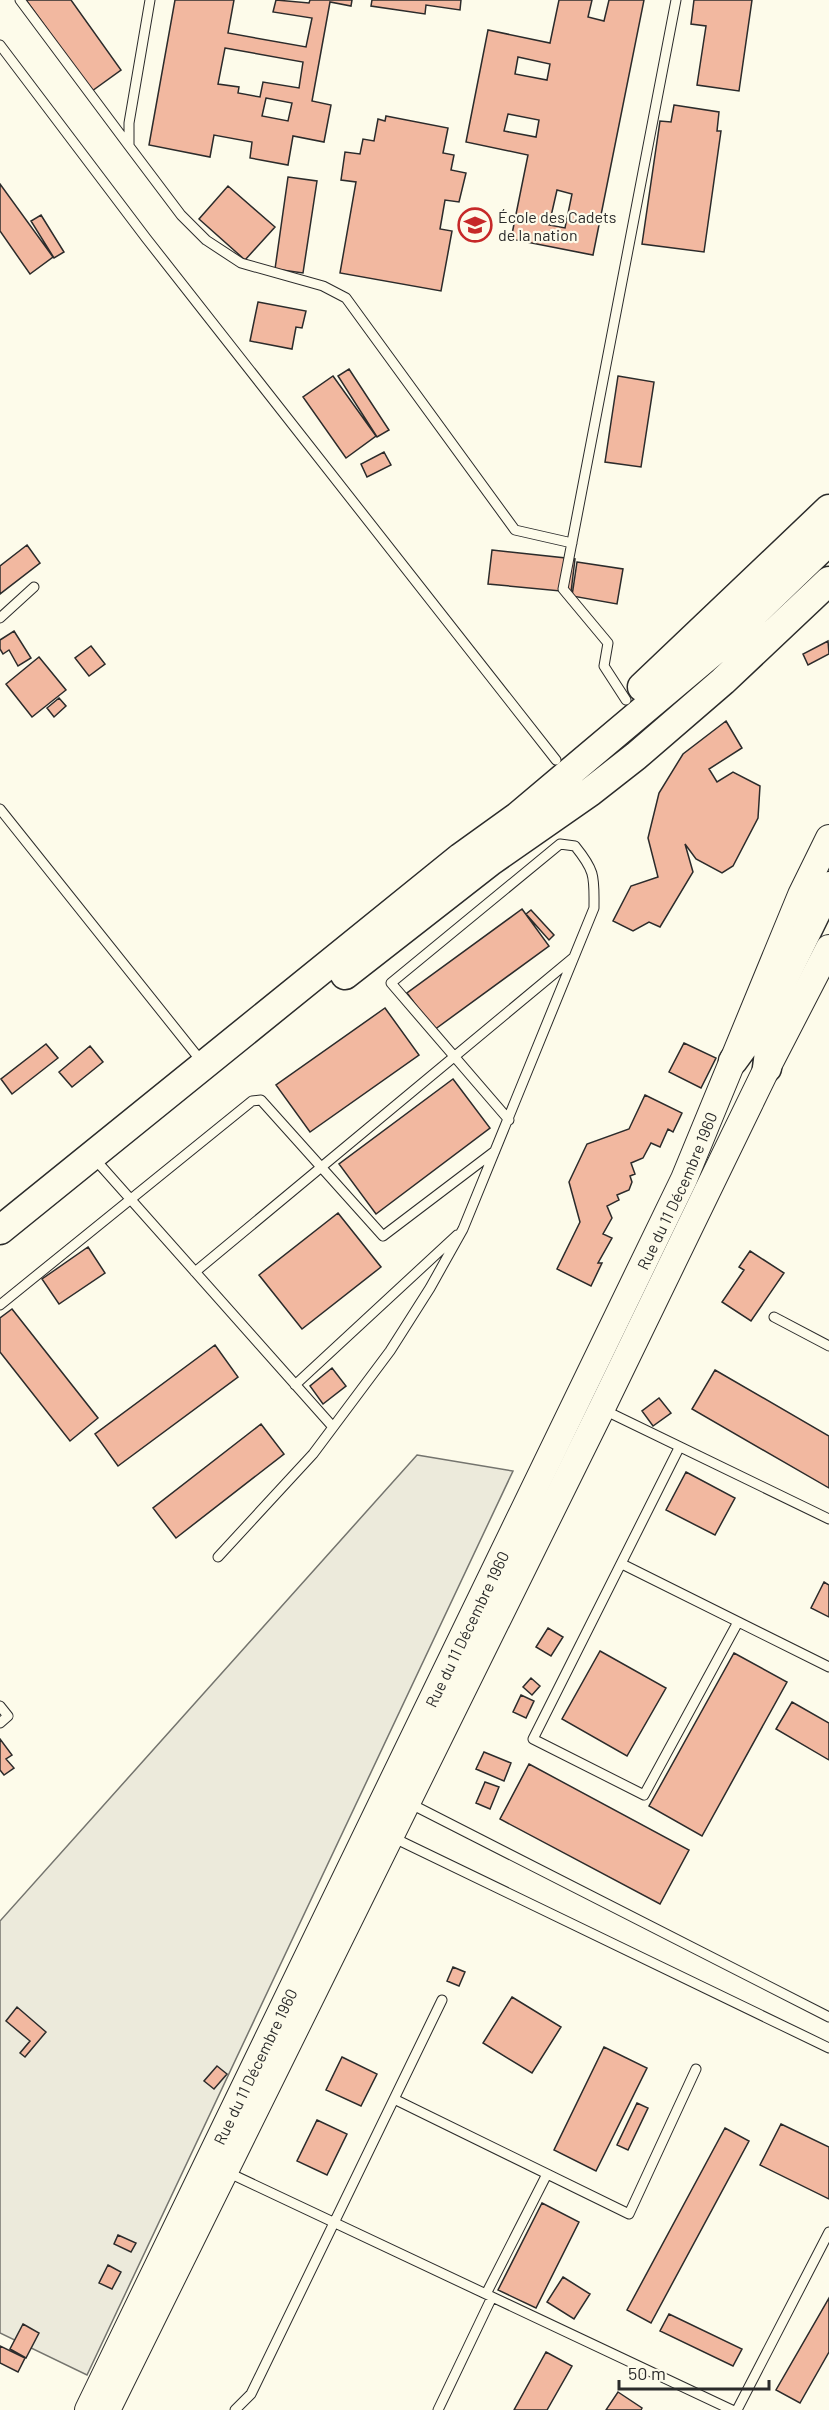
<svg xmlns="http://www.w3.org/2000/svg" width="829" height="2410" viewBox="0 0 829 2410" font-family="Barlow,sans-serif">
<rect width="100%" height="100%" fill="#fdfbea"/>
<!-- parking -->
<path fill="#eceadb" stroke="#74746e" stroke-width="1.5" d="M417 1455 513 1471 87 2375 0 2333V1921Z"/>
<!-- building -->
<path fill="#f2b8a0" stroke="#2b2b2b" stroke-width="1.5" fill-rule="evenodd" d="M26 0H71L121 70 92 91Z
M175 0H234L228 33 306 47 312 18 273 12 276 0 309 3 310 0H352L351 6 330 2 312 101 331 105 324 142 293 136 288 165 250 158 252 142 214 135 210 157 149 145ZM225 48 303 62 299 88 263 82 260 97 238 93 239 87 218 84ZM266 98 292 103 288 121 262 116Z
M372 0H461L460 10 426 5 425 14 371 6Z
M559 0H592L588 17 604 21 609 0H644L593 255 511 239 528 155 466 142 488 30 550 43ZM518 57 550 64 547 80 515 74ZM508 114 539 120 536 137 504 131ZM557 190 572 194 565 228 549 225Z
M694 0H752L739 91 697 85 706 26 691 24Z
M674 105 719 112 717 131H721L704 252 642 244 660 121 671 122Z
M386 116 448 128 443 153 454 155 451 170 466 173 459 202 445 200 440 229 452 231 441 291 340 273 356 182 341 180 345 152 360 154 363 139 374 141 378 119 385 121Z
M288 177 317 181 303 273 275 269Z
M0 184 53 257 30 274 0 231Z
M228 186 275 227 245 260 199 219Z
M41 215 64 252 54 258 31 221Z
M258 302 306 311 302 328 296 327 292 349 250 341Z
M349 369 389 430 377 437 338 376Z
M333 376 376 436 346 458 303 397Z
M618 376 654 382 641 467 605 462Z
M384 452 391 465 367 477 361 464Z
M27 545 40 563 0 594V566Z
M492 550 575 559 571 592 488 584Z
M577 562 623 569 617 604 572 596Z
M14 631 31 658 18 666 9 650 3 654 0 649V640Z
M828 641 829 654 808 665 803 654Z
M91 646 105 664 89 676 75 658Z
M39 657 66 690 32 717 6 684Z
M59 698 66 706 54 717 47 708Z
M726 721 742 748 709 769 717 782 733 772 760 786 758 818 733 866 722 873 696 859 685 844 693 872 660 927 649 922 633 931 613 921 631 886 658 877 648 838 659 793 683 754Z
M522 909 549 946 434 1030 407 993Z
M531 910 554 935 549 940 526 914Z
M385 1008 419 1055 310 1132 276 1085Z
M684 1043 716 1058 701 1088 669 1072Z
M46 1044 58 1058 12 1094 1 1079Z
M90 1046 103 1062 72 1087 59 1072Z
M453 1079 490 1128 376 1214 339 1164Z
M645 1095 682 1113 673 1132 668 1129 660 1147 651 1143 643 1158 631 1163 635 1174 630 1176 632 1182 629 1190 617 1195 619 1200 607 1206 612 1218 603 1234 612 1238 598 1263H602L591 1286 557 1269 580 1222 569 1182 587 1144 629 1129Z
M338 1213 381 1267 302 1329 259 1275Z
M88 1247 105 1273 59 1304 42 1279Z
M750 1251 784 1273 751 1321 722 1302 744 1270 739 1267Z
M12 1309 98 1418 70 1441 0 1352V1318Z
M215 1345 238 1377 118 1466 95 1434Z
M332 1368 346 1386 323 1404 310 1386Z
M715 1370 829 1436V1488L692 1409Z
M659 1398 671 1413 653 1426 642 1411Z
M261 1424 284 1454 176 1538 153 1508Z
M686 1472 735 1498 715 1535 666 1510Z
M824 1582 829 1585V1617L811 1608Z
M548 1628 563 1637 551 1656 536 1647Z
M600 1651 666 1688 627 1756 562 1719Z
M734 1653 787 1682 702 1836 649 1806Z
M531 1678 540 1686 532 1695 523 1687Z
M521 1695 534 1701 526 1718 513 1712Z
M792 1702 829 1723V1760L776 1729Z
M0 1739 12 1755 6 1759 14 1768 4 1775 0 1770Z
M484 1752 511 1763 504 1781 476 1769Z
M529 1764 689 1850 660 1904 500 1819Z
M485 1782 499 1787 490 1809 476 1803Z
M453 1967 465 1972 459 1986 447 1981Z
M512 1997 561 2027 532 2073 483 2043Z
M17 2007 46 2032 25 2057 20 2053 30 2041 6 2021Z
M604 2047 647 2068 596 2171 554 2150Z
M342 2057 377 2074 361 2106 326 2090Z
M217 2066 227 2074 214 2089 204 2081Z
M637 2103 648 2108 628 2150 617 2145Z
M317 2120 347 2134 327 2175 297 2161Z
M781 2124 829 2147V2199L760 2165Z
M725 2128 749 2141 651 2323 627 2310Z
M542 2203 579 2222 536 2308 498 2290Z
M118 2235 136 2243 131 2252 114 2244Z
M108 2265 121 2272 112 2289 99 2283Z
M563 2277 590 2294 574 2319 547 2302Z
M829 2298V2352L800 2403 776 2390Z
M669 2314 742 2349 733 2366 660 2331Z
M23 2324 39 2333 26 2358 10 2349Z
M0 2346 25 2358 18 2372 0 2363Z
M546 2352 572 2366 547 2410H514Z
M618 2392 642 2408 641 2410H606Z"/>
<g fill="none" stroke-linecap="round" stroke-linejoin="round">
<!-- lane casing -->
<g stroke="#2b2b2b" stroke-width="11">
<path id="lane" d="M20 0 129 146
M150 0 129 123V146L181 215 206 240 241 263 323 286 346 298 515 530 572 543
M0 45 146 238 556 760
M0 618 34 587
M626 700 604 666 608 643 563 589 676 0
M0 809 202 1062
M101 1166 333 1427
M195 1272 573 958
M0 1305 252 1101 261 1100 383 1236 495 1151
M774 1317 829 1346
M295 1385 457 1235
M604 1410 829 1519
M679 1448 533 1739 644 1795 738 1622
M218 1557 313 1454 390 1351 430 1288 463 1229 594 908C594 877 596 872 575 846L560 844 391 983 509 1120
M622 1564 829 1667
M0 1706 8 1716 0 1723
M409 1803 829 2017
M392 1837 829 2048
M394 2099 629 2214 696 2069
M227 2172 732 2410
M486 2294 547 2174
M235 2410 251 2394 442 2000
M438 2410 492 2297
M737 2410 829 2232"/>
</g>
<!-- secondary casing -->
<g stroke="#2b2b2b" stroke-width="28">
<g id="secondary">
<path id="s1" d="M88 2410 684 1179 801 895 829 838"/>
<path d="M107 2410 602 1408 767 1068 829 948"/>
</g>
</g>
<!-- primary casing -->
<g stroke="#2b2b2b" stroke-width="31">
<path id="primary" d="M642 687 829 509
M345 975 491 861 590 792 636 756 723 681 829 581
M733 1061 765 1017 829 886
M767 1068 770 1044 779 1012
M0 1230 461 857 518 816 721 645 829 541"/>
</g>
<!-- lane -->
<use href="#lane" stroke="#fdfbea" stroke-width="9"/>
<!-- secondary -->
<use href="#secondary" stroke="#fdfbea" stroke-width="26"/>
<!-- primary -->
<use href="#primary" stroke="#fdfbea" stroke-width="28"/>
</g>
<!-- icons -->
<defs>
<g id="school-ring" transform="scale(1.725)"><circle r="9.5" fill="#fdfbea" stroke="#c62828" stroke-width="1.5"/><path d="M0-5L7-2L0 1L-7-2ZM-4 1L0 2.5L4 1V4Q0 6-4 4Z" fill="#c62828"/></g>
</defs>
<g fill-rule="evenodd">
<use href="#school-ring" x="475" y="225"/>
</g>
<g text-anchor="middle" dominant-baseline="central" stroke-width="4.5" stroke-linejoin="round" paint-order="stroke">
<!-- poi labels -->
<g font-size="16" fill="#2b2b2b" stroke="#fdfbea" text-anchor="start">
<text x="498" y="216">École des Cadets<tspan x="498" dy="18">de la nation</tspan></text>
</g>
<!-- street labels -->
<g font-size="16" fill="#2b2b2b" stroke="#fdfbea">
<text stroke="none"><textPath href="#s1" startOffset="1354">Rue du 11 Décembre 1960</textPath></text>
<text stroke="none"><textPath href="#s1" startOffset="868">Rue du 11 Décembre 1960</textPath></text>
<text stroke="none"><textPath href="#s1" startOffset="382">Rue du 11 Décembre 1960</textPath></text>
</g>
</g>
<!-- scale -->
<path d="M619 2380v9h150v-9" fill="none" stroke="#2b2b2b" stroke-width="3"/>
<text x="628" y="2380" font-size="18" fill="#2b2b2b" stroke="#fdfbea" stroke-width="4.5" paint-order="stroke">50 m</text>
</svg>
